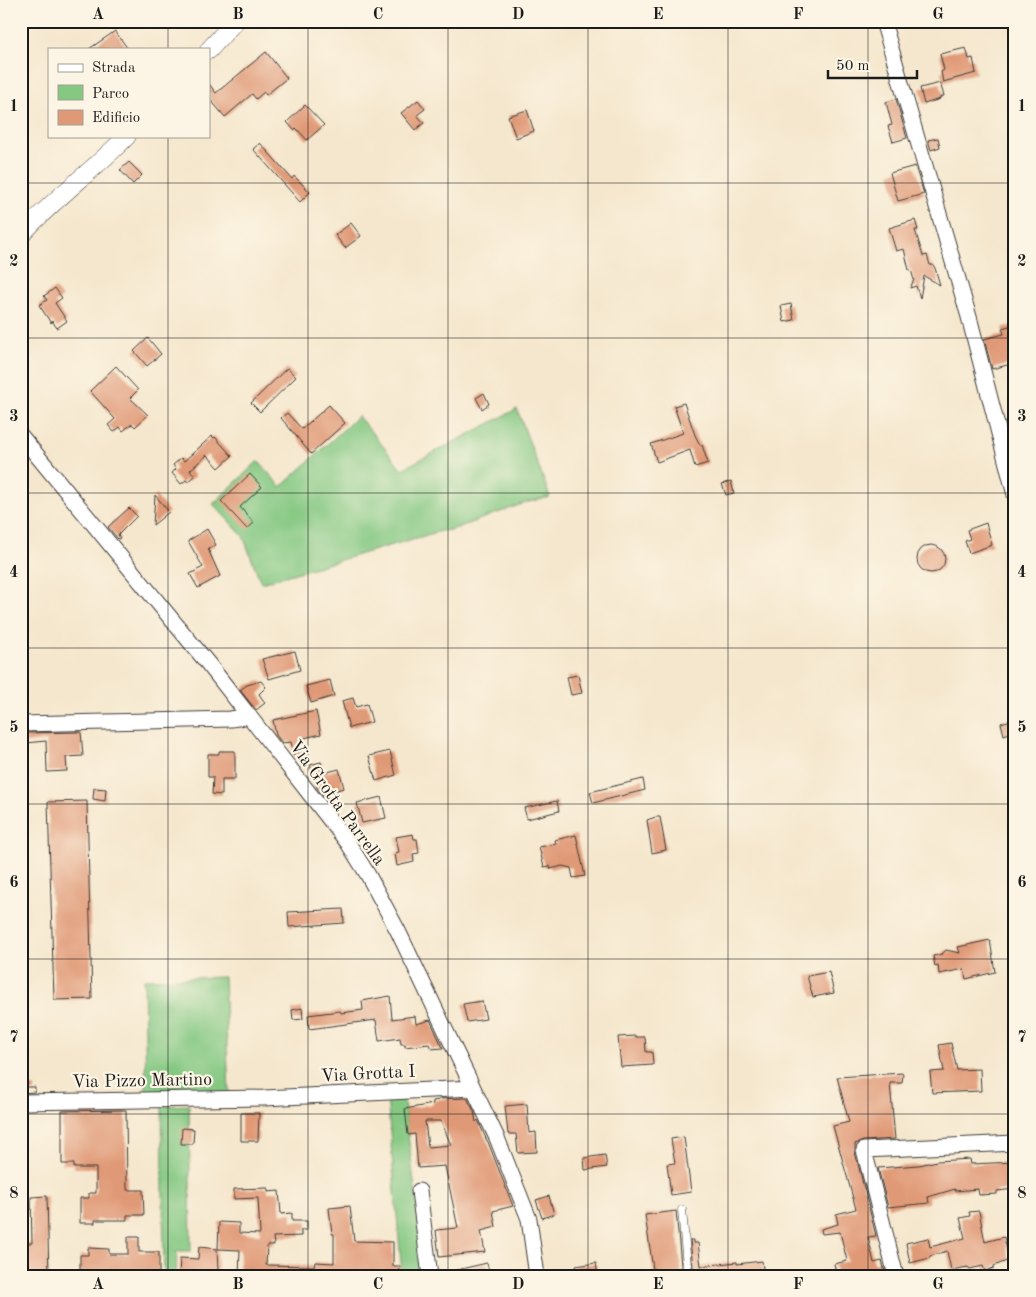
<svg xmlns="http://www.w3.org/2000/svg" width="1036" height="1297" viewBox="0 0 1036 1297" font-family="'Old Standard TT',serif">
<rect width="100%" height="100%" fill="#fcf5e5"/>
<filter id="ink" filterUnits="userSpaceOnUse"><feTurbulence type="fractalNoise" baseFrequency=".02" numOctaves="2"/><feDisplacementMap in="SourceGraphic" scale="10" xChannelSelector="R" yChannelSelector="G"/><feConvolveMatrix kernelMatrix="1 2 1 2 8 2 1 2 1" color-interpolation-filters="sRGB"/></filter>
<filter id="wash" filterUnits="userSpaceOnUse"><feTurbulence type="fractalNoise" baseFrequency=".0096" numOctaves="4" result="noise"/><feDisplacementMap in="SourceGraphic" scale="20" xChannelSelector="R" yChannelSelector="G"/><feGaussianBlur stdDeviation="1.12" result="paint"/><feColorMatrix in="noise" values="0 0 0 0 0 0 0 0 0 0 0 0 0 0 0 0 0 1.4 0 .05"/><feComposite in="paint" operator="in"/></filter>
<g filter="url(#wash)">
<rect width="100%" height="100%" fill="#f5e7cd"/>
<!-- green -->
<path fill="#84c882" stroke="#50724f" d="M517 409 550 497 525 503 451 530 441 531 261 583 243 536 213 504 258 461 281 487 358 416 402 469Z
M224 977 229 1093 146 1095 144 979Z
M403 1095 426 1276H402L387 1096Z
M189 1105 191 1251H177L176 1276H164L162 1106Z"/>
<g id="blocks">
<!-- building -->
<path fill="#e09976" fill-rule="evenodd" d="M115 31 128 49H89L108 36Z
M966 48 969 59 973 58 976 73 943 82 941 72 944 70 940 54Z
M266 52 287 78 266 95 264 92 256 99 252 94 225 117 209 98V84L216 93Z
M940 83 944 96 940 97V99L924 104 920 88Z
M896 99 907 138 893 142 888 126 892 125 886 102Z
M418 100 425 109 417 115 424 123 415 130 401 113Z
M305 105 324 125 307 140 296 128 294 130 287 122Z
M527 110 534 131 516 138 508 116Z
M938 138 940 147 931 150 928 140Z
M260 143 292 179 294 176 310 192 300 202 253 149Z
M129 162 142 175 133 184 120 170Z
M915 166 924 194 898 201 890 173Z
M915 220 918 230H915L923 256 927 255 930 265H933L935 268 940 285 924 276 920 298 916 286 910 288 914 280 911 270H909L904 249 896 251 889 228Z
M351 223 361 236 345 248 335 235Z
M55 288 62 298 55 303 67 321 57 328 52 321 51 323 39 305 47 300 44 296Z
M791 304 794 320 784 322 781 306Z
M1013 325 1015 334 1010 336 1015 353V363L992 369 984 339 1004 334 1002 328Z
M148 338 161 354 147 366 134 351Z
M116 366 138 390 130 398 148 415 135 427 132 424 123 431 120 427 114 432 108 425 115 419 90 391Z
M287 368 296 377 260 412 251 403Z
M484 393 489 404 482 409 476 398Z
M684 403 695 435 700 445H702L708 463 695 467 690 450 657 462 651 444 683 433 674 406Z
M329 405 345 423 311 454 281 418 287 413 302 429Z
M212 436 214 438 215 437 232 456 219 468 207 455 190 470 195 476 188 482 186 480 181 484 172 473 176 469 173 465 181 458 184 461Z
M250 474 262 487 240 507 254 523 247 529 221 501Z
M731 481 734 493 726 495 722 484Z
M155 495 169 512 153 525Z
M129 508 137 516 118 535 120 538 118 539 108 527Z
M986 523 992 545 969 553 965 541 970 539 967 530Z
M207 529 216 545 208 549 220 576 198 588 190 574 203 567 188 541Z
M917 559a14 14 0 1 1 28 0a14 14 0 1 1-28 0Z
M295 651 300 670 269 679 262 659Z
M578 675 582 693 571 695 567 677Z
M330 680 334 696 311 703 306 686Z
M261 681 266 687 259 694 265 703 256 710 240 690 247 685Z
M353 698 356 707 367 704 372 722 349 728 342 701Z
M316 711 321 734 300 739 304 754 294 756 291 742 282 743 276 735 273 720Z
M1012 720 1015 731 1004 735 1001 723Z
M81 732 83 756 66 757 67 771 47 772 46 741 25 743 24 733Z
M219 751H235V779H222V795L212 794 213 777H208V754H219Z
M390 751 396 775 376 781 369 756Z
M321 762 324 773 339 769 344 788 322 794 317 788 310 765Z
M643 779 645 790 593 803 590 792Z
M94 788 106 789 105 801 93 799Z
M381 797 386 818 362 823 357 803Z
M87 801 92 999 54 1000 48 802Z
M557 801 559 811 527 819 524 808Z
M656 817H660L666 850 652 853 647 820Z
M413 834 414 839H417L419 853 413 854 414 862 397 866 395 853 399 852 396 837Z
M576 835 585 876 573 878 571 868 562 866 551 869 550 866 544 867 539 847 556 844 555 840Z
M343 909 344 923 289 927 288 912Z
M990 940 995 972 966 979 964 969 939 974 938 965 935 966 933 956 942 954 946 950 960 953 958 947Z
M829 972 834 993 813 997 807 976Z
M390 996 392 1019 415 1016 416 1024 430 1020 443 1048 431 1049 429 1044 405 1047V1044H401L400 1038 379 1041 376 1020 309 1029 308 1015 340 1011 341 1013 363 1010 362 1001Z
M482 1001 486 1019 467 1022 463 1004Z
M302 1008 303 1019 293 1020 292 1010Z
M636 1036V1037H645L646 1052H652L653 1065 621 1067 618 1037Z
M951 1043 957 1070 980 1069 981 1091 932 1093 930 1072 944 1071 939 1045Z
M903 1073 902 1083H890L895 1139 863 1141 855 1144V1152L876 1236 868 1237 874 1263 882 1261 886 1276H837L834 1264 847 1261 840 1232 822 1234 821 1229 838 1224 836 1214 856 1209 833 1126 849 1122 837 1077Z
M22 1087H35V1092L22 1093Z
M467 1098 474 1111 476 1122 478 1120 487 1141 488 1142 513 1206 493 1211 496 1227 481 1231 485 1252 439 1257 436 1230 458 1228 445 1166 418 1168 415 1134 408 1135 405 1109 433 1104V1101L439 1100V1099ZM425 1121H441L451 1145 428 1147Z
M527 1104 529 1133 536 1132 537 1152 518 1153 516 1134H508L505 1106Z
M126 1110 127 1190H143L144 1215H127V1220H95V1223H80V1198H89V1193H96V1168H74V1164H62V1111Z
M241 1113H259L258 1141H241Z
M182 1128 194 1129 193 1144H181Z
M684 1137 691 1192 671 1195 667 1164 675 1163 671 1139Z
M605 1155 607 1167 585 1170 584 1158Z
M970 1159 971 1164 1015 1162V1189L997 1191V1194L979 1195 978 1189 955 1191V1189L928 1197 929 1203 888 1207 878 1168 919 1165 937 1161Z
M268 1188V1192L279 1191 281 1214 292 1213V1221H307V1230H301V1236L273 1237 274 1245H267L266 1265 314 1266 315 1262 334 1263V1234H332L329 1208 350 1206 354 1241 393 1242V1266H400L399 1276H239L240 1250 218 1249 219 1222 239 1223V1233L260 1234 258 1198 234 1199V1189Z
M47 1196 49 1276H21V1243H32L31 1197Z
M549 1196 554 1214 542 1218 536 1200Z
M676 1211 682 1276H654L645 1215Z
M979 1211 985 1242 1004 1237 1009 1260 994 1266V1268L985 1271 983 1266 970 1269 968 1267 951 1270 947 1251 930 1256V1258L910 1263 906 1243 928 1238 930 1247 965 1238 960 1218 970 1216 969 1212Z
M128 1237H139V1252H159V1276H80V1255H88V1248L109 1249V1254H128Z
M690 1240H693V1243H698L701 1266 737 1262V1264L762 1261 764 1276H694Z
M199 1247 217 1249 218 1270 216 1271 215 1276H179L180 1258 198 1259Z
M487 1263 490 1276H449L448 1272Z
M596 1263 598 1276H577L576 1266Z"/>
</g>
</g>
<g filter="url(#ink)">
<use href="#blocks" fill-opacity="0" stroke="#3d3a37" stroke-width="1"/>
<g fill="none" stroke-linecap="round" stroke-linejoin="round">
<!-- service casing -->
<g stroke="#3d3a37" stroke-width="9">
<path id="service" d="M682 1210 688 1276"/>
</g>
<!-- minor casing -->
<g stroke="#3d3a37" stroke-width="17">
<path id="minor" d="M883 21 969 317 1015 495
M21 436 210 666 348 843 368 875 398 931 497 1138 529 1219 537 1276
M21 724 231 719 249 716
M21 1102 264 1098 473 1088
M419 1191 430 1276
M896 1276 864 1150 1015 1143"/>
</g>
<!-- tertiary casing -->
<g stroke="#3d3a37" stroke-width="19">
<path id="tertiary" d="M209 50 235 21
M21 235C53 199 93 171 127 136"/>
</g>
<!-- service -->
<use href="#service" stroke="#fff" stroke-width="8"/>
<!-- minor -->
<use href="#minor" stroke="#fff" stroke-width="15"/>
<!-- tertiary -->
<use href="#tertiary" stroke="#fff" stroke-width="18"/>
</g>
</g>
<!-- grid -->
<path fill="none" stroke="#1c1c1c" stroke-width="1" stroke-opacity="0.55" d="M168 21V49M308 21V1276M448 21V1276M588 21V1276M728 21V1276M868 21V1276M168 136V1276M21 183H1015M21 338H1015M21 493H1015M21 648H1015M21 804H1015M21 959H1015M21 1114H1015"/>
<g text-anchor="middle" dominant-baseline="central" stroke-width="4.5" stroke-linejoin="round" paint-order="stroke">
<!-- street labels -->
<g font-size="18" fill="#1c1c1c" stroke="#fcf5e5">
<text transform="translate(337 803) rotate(54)">Via Grotta Parrella</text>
<text transform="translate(368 1074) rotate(-3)">Via Grotta I</text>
<text transform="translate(142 1081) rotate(-1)">Via Pizzo Martino</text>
</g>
</g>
<!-- margin -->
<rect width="1036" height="1297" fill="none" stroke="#fcf5e5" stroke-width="55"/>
<!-- legend -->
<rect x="48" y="48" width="162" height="90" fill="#fcf5e5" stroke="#a29e95"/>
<rect x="58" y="64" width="25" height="8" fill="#ffffff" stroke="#a29e95"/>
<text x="92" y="72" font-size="15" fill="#1c1c1c">Strada</text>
<rect x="58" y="85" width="25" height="15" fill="#84c882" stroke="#a29e95"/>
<text x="92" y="98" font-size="15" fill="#1c1c1c">Parco</text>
<rect x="58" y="110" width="25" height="15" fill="#e09976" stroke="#a29e95"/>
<text x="92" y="122" font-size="15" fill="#1c1c1c">Edificio</text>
<!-- scale -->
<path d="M828 70v8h89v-8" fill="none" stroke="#1c1c1c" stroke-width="2.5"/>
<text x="836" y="70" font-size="15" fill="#1c1c1c" stroke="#fcf5e5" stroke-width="4" paint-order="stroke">50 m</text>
<rect x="28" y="28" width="980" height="1242" fill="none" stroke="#1c1c1c" stroke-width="2"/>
<g font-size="16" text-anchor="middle" font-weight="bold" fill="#1c1c1c">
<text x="98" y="19">A</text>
<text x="238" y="19">B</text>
<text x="378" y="19">C</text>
<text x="518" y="19">D</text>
<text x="658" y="19">E</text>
<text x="798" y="19">F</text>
<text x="938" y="19">G</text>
<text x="14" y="111">1</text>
<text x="1022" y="111">1</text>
<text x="14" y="266">2</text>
<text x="1022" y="266">2</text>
<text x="14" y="421">3</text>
<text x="1022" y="421">3</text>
<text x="14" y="577">4</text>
<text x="1022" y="577">4</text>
<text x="14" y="732">5</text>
<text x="1022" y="732">5</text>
<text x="14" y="887">6</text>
<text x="1022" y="887">6</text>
<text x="14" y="1042">7</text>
<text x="1022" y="1042">7</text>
<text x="14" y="1198">8</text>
<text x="1022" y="1198">8</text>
<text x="98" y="1289">A</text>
<text x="238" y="1289">B</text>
<text x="378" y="1289">C</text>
<text x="518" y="1289">D</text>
<text x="658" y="1289">E</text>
<text x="798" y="1289">F</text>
<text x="938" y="1289">G</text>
</g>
</svg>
